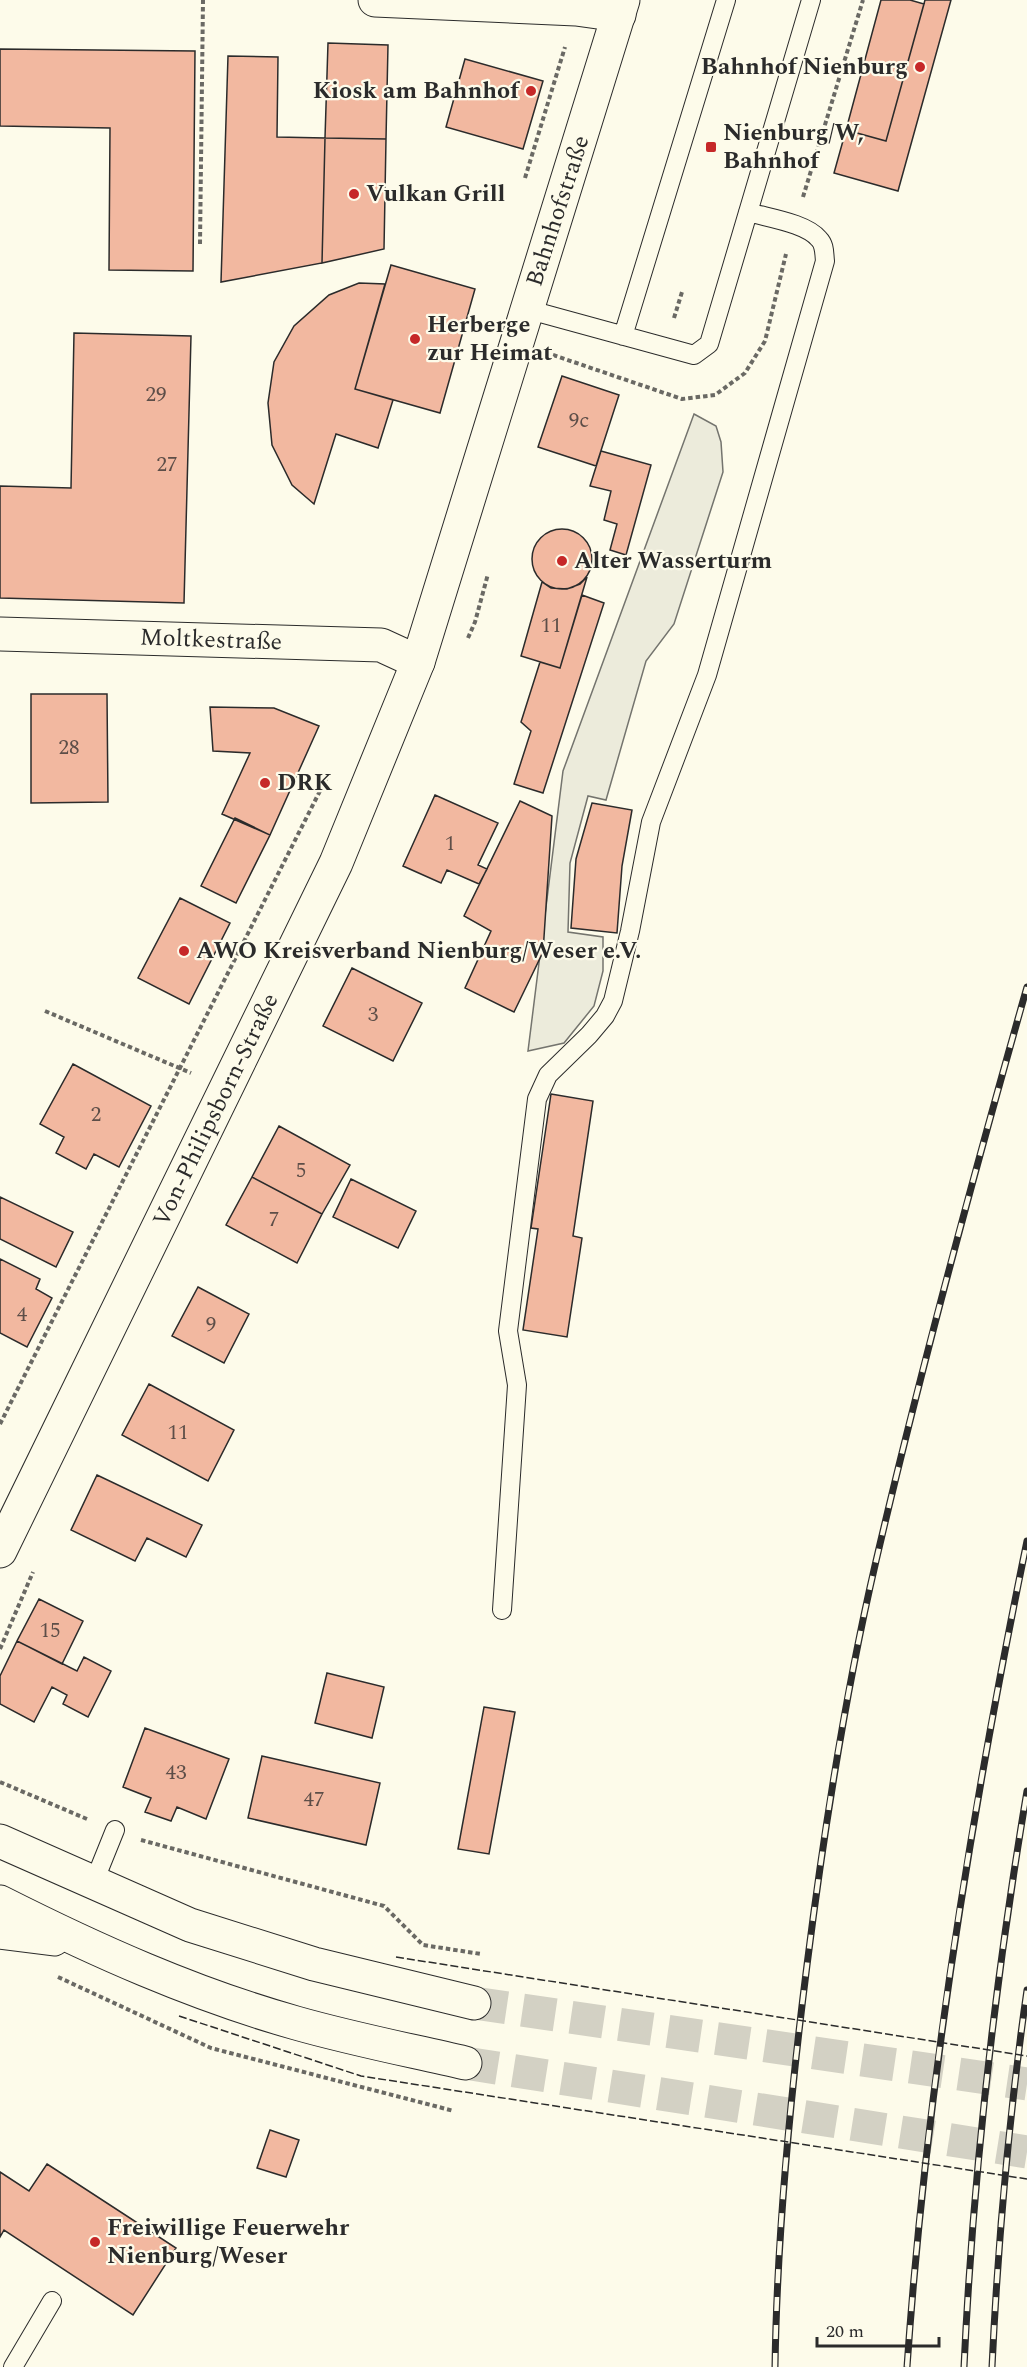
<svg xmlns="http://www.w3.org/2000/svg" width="1027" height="2367" viewBox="0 0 1027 2367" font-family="Spectral,serif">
<rect width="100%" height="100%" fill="#fdfbea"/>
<!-- green -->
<path fill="#ecebdb" stroke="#74746e" stroke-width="1.5" d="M694 414 716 426 721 442 723 472 674 624 646 661 606 800 588 796 570 863 568 932 603 937V971L594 1006 564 1043 528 1051 563 771Z"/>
<!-- building -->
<path fill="#f2b8a0" stroke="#2b2b2b" stroke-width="1.5" d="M881 0H910L924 4 886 141 846 130Z
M925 0H951L898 191 834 173 846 130 886 141Z
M328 43 388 45 386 139 325 138Z
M0 49 195 51 193 271 109 270 110 128 0 126Z
M228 56 278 57 277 137 325 138 322 263 221 282Z
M465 59 543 81 523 149 446 127Z
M325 138 386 139 384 249 322 263Z
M391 265 475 289 440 413 355 389Z
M359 283 385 284 355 389 393 400 378 448 336 434 314 504 292 485 272 445 268 403 274 362 294 326 329 295Z
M74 333 191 336 184 603 0 598V486L71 488Z
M562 376 619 395 596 466 538 447Z
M601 451 651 465 626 555 610 550 617 524 604 520 611 491 590 486Z
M532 559a30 30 0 1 1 60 0a30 30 0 1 1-60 0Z
M587 577 560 668 521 656 542 582 551 588 567 589 580 584Z
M582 595 604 603 543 793 514 784 531 731 521 722 540 662 560 668Z
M31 694H107L108 802 31 803Z
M210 707 274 708 319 726 270 835 222 814 250 753 213 751Z
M435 795 498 823 478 865 487 869 479 884 447 870 441 883 403 866Z
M520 801 552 816 543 952 514 1012 465 988 491 931 464 916Z
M592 803 632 810 622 866 617 933 571 928 576 859Z
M235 818 270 835 236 903 201 886Z
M180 898 230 923 189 1004 138 978Z
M352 968 422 1003 393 1061 323 1026Z
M73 1064 151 1106 119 1167 94 1154 86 1169 56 1153 64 1137 40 1124Z
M551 1094 593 1101 573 1236 582 1238 567 1337 523 1330 538 1229 531 1228Z
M279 1126 350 1165 322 1214 252 1177Z
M252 1177 322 1214 297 1263 226 1225Z
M351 1179 416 1211 398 1248 333 1217Z
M0 1197 73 1232 56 1267 0 1239Z
M0 1259 40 1279 36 1289 52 1298 27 1347 0 1333Z
M198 1287 249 1314 224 1363 172 1336Z
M149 1384 234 1430 208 1481 122 1435Z
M97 1475 202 1525 186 1557 147 1538 135 1561 71 1530Z
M39 1599 83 1621 62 1664 17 1641Z
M17 1641 77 1671 84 1657 111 1671 88 1717 63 1704 67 1695 52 1687 34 1722 0 1704V1676Z
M327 1673 384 1687 372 1738 315 1723Z
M484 1707 515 1712 489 1854 458 1849Z
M145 1728 229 1759 206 1819 177 1807 171 1821 145 1812 151 1798 123 1787Z
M262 1756 380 1783 366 1845 248 1818Z
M270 2130 299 2140 286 2177 257 2168Z
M47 2164 176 2248 133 2315 4 2230 0 2237V2172L29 2191Z"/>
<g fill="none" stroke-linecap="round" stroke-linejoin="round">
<!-- primary-tunnel -->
<path stroke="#d3d1c4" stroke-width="33" stroke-dasharray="33 16" stroke-linecap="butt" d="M474 2003 1027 2084
M465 2063 1027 2152"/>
<!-- lane casing -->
<g stroke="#2b2b2b" stroke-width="20">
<path id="lane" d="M526 309 694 355 709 344 811 0
M623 336 726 0
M502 1610 517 1385 508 1331 537 1099 548 1075 589 1035 605 1016 613 1001 630 931 651 822 707 675 825 261C824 253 825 245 819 239 806 223 768 218 748 212
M94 1882 115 1830
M13 2367 52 2301"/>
</g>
<!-- street casing -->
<g stroke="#2b2b2b" stroke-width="35">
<path id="street" d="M375 0 576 9 619 15
M0 634 381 645 418 662"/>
</g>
<!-- secondary casing -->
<g stroke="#2b2b2b" stroke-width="35">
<path id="secondary" d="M0 1551 336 863 418 662 623 0"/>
</g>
<!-- primary casing -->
<g stroke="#2b2b2b" stroke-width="35">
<path id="primary" d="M0 1841 190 1925 314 1964 474 2003
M0 1902C95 1950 193 1994 296 2023 352 2039 409 2050 465 2063
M0 1932 54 1939"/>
</g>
<!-- path -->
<path stroke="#6a6964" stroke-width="4" stroke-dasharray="4.5 3" stroke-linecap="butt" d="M525 178 565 47
M803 197 863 0
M200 244 203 0
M674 318 682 292
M553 355 682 399 715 395 745 373 765 341 786 254
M468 638 475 622 488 574
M45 1011 191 1073
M0 1424 327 777
M0 1649 33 1572
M0 1782 87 1819
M141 1840 384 1906 423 1945 481 1954
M58 1977 211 2048 454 2111"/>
<!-- lane -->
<use href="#lane" stroke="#fdfbea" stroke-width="18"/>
<!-- street -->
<use href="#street" stroke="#fdfbea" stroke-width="33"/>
<!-- secondary -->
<use href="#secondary" stroke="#fdfbea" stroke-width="33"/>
<!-- primary -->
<use href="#primary" stroke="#fdfbea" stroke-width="33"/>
<!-- rail casing -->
<g stroke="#2b2b2b" stroke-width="7">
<path id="rail" d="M775 2367C777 2233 790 2099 807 1965 824 1830 845 1694 876 1561 921 1368 973 1177 1027 987
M907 2367C926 2090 971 1813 1027 1541
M964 2367C973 2174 995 1981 1027 1791
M992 2367C998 2241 1009 2115 1027 1990"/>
</g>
<!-- rail -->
<use href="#rail" stroke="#fdfbea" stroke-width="4.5" stroke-dasharray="14" stroke-linecap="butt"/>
<!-- fence -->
<path stroke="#2b2b2b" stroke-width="1.5" stroke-dasharray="8 3" stroke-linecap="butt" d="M396 1957 1027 2056
M179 2016 361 2076 1027 2179"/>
</g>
<!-- markers -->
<g fill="#c62828" stroke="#fdfbea" stroke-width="2">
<circle cx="920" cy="67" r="6"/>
<circle cx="531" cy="91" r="6"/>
<rect x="705" y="141" width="12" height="12" rx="3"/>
<circle cx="354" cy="194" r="6"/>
<circle cx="415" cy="339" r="6"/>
<circle cx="562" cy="561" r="6"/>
<circle cx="265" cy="783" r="6"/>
<circle cx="184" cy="951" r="6"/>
<circle cx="95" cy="2242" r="6"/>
</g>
<g text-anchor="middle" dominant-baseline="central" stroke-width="4.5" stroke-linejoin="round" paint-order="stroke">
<!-- number labels -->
<g font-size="21" fill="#5d4e48">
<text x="156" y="395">29</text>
<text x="579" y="421">9c</text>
<text x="167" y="465">27</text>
<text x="551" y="626">11</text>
<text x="69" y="748">28</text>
<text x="450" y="844">1</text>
<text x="373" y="1015">3</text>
<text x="96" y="1115">2</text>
<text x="301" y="1171">5</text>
<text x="274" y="1220">7</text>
<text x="22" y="1315">4</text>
<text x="211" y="1325">9</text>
<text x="178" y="1433">11</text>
<text x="50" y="1631">15</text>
<text x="176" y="1773">43</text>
<text x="314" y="1800">47</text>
</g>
<!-- poi labels -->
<g font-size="24" font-weight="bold" fill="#2b2b2b" stroke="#fdfbea" text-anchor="start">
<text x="908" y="67" text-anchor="end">Bahnhof Nienburg</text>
<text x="519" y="91" text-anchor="end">Kiosk am Bahnhof</text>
<text x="723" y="133">Nienburg/W,<tspan x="723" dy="28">Bahnhof</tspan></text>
<text x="366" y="194">Vulkan Grill</text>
<text x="427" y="325">Herberge<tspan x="427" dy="28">zur Heimat</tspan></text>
<text x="574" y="561">Alter Wasserturm</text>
<text x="277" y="783">DRK</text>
<text x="196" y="951">AWO Kreisverband Nienburg/Weser e.V.</text>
<text x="107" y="2228">Freiwillige Feuerwehr<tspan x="107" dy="28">Nienburg/Weser</tspan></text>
</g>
<!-- street labels -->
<g font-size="24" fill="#2b2b2b" stroke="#fdfbea">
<text transform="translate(558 211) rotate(-72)">Bahnhofstraße</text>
<text transform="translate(211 640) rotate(2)">Moltkestraße</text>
<text transform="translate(216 1110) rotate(-64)">Von-Philipsborn-Straße</text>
</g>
</g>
<!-- scale -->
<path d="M817 2337v9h122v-9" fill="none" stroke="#2b2b2b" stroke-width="3"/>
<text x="826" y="2337" font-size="18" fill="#2b2b2b" stroke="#fdfbea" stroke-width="4.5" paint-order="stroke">20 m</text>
</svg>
